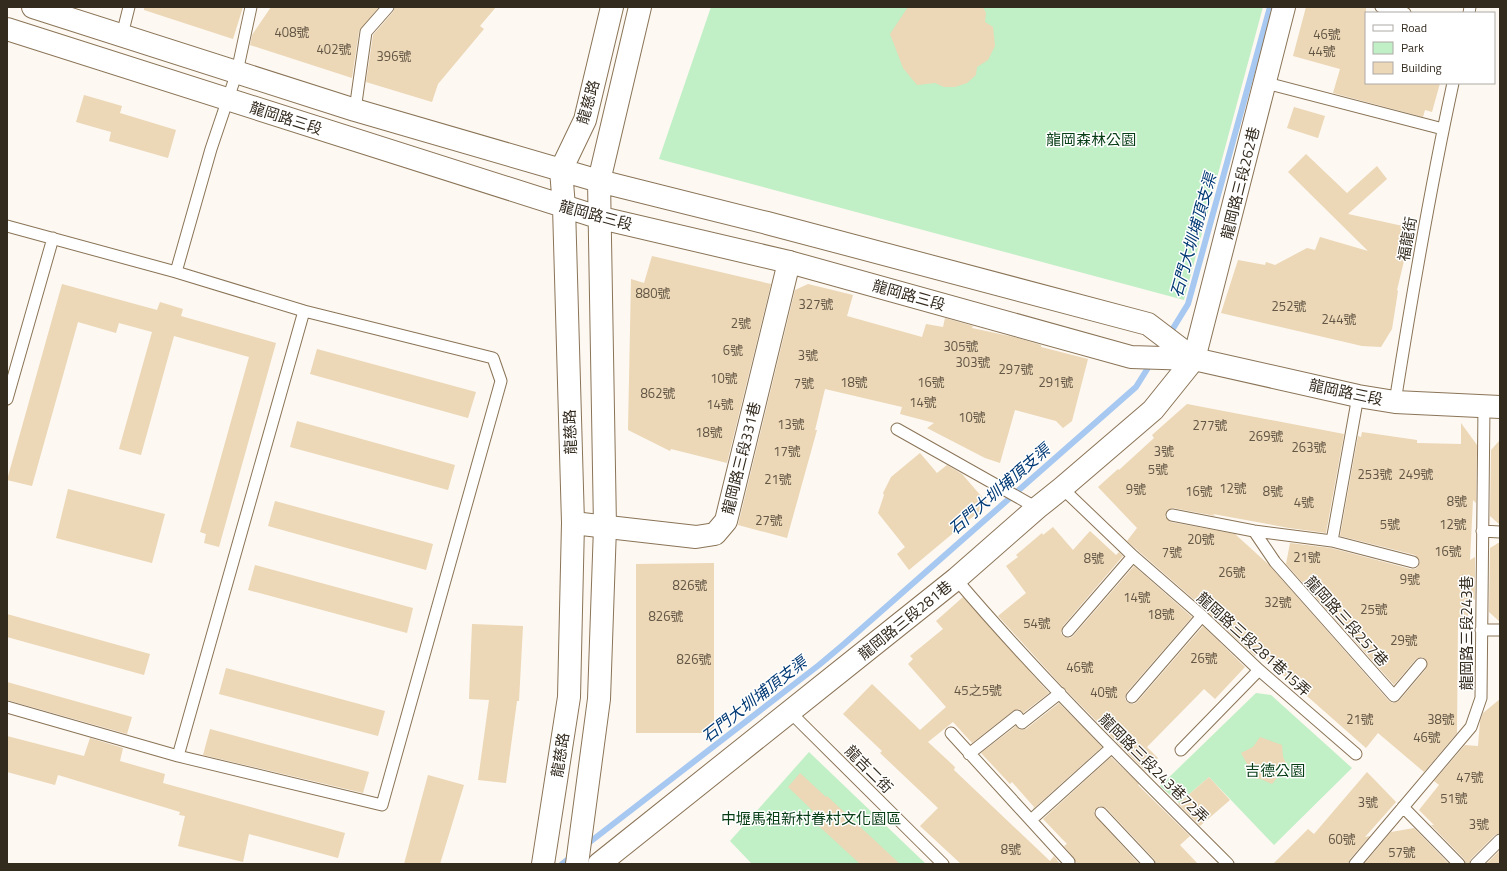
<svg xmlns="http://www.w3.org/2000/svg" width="1507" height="871" viewBox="0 0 1507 871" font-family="'Titillium Web','Noto Sans TC',sans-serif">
<rect width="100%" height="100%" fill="#fdf8f1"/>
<!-- green -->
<path fill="#c1efc6" d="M711 7H1263L1184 300 659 159Z
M1256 693 1271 695 1352 768 1274 845 1209 777 1179 803 1160 786Z
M809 752 926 864H752L730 841Z"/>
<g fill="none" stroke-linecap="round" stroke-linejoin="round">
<!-- stream -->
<path stroke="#a7c8f1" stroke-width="6" d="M1169 335 1188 304 1270 7
M586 845 819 665 844 644 1136 387 1151 363
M562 864 572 856"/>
</g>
<!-- building -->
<path fill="#ecd7b6" d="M144 7H243L233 39 144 10Z
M271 7H379L359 31 352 78 250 45 252 35Z
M395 7H496L480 26 484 29 438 84 432 102 366 82 373 35 393 12Z
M908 7H983L986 13 985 22 993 27 995 46 988 60 977 67 976 75 967 83 955 87H944L935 83 917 85 903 68 890 34Z
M1306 7H1366V83H1440L1432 112 1425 110 1423 117 1333 93 1340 69 1293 56Z
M84 95 122 106 120 113 176 130 168 158 109 141 111 132 76 122Z
M1294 107 1325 116 1318 138 1287 128Z
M1306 154 1347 193 1377 166 1387 179 1348 214 1412 228 1397 290 1398 291 1392 329 1381 347 1362 346 1221 313 1238 260 1265 265 1266 262 1275 265 1307 248 1315 250 1320 237 1368 251 1288 172Z
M652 256 771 284 727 463 671 449 670 451 628 430 631 279 644 283Z
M62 284 157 310 160 302 183 309 181 316 276 343 219 547 204 543 206 534 200 532 249 357 174 336 141 455 119 449 152 332 119 323 116 333 78 322 32 486 7 480Z
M808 284 853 295 847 316 922 337 926 324 943 327 945 318 973 326 972 328 1014 337 1041 345V347L1088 359 1072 421 1063 428 1056 421 1015 410 1000 463 985 458 927 428 934 423 900 414 902 407 825 389 815 430H817L787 538 738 525 795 290Z
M317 349 476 392 468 418 310 374Z
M1187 404 1344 434 1326 533 1289 528 1213 514 1215 516 1173 508 1167 510 1165 517 1171 522 1235 534 1268 564 1389 701 1393 703 1399 701 1426 669 1427 661 1422 657 1416 659 1394 685 1286 564 1290 543 1331 548 1411 569H1415L1418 567 1420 561 1415 555 1340 536 1358 436 1361 437 1362 432 1417 440V443L1461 444V423L1477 445 1476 503 1473 500 1470 560 1475 557V600L1469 595 1468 618H1458L1457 733 1424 772 1378 733 1366 748 1258 653 1255 656 1207 611 1127 541 1137 528 1098 487 1118 469 1119 470 1154 438 1152 435Z
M297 421 455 465 448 490 290 447Z
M1500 440V525L1490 516 1491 450Z
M920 453 937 473 947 465 962 474 988 504 909 570 897 554 905 547 878 513 884 495 883 493 891 477Z
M68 489 165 514 152 563 56 538Z
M275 501 433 544 426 570 268 526Z
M1053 527 1073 550 1090 531 1116 555 1119 552 1123 556 1063 626 1061 633 1064 637 1070 638 1073 636 1134 566 1192 617 1127 692 1125 699 1128 703 1134 704 1137 702 1203 626 1245 667 1215 699 1204 689 1147 747 1158 758 1145 771 1060 684 998 616 1026 593 1006 566 1018 557 1016 555 1042 533 1043 535Z
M1500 542V622L1489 612 1490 548Z
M714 563V733H636V564Z
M255 565 413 608 407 633 248 590Z
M963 597 1049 693 1023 713 1019 709 1013 711 972 743 953 722 928 742 955 767 954 770 1050 861 1054 856 1060 864H961L920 826 938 808 880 753 882 751 843 714 872 684 920 730 946 707 908 664 913 659 910 656 943 629 936 621Z
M7 614 150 654 144 675 7 637Z
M472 624 523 626 519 701H517L506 783 478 780 489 700 469 699Z
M226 668 385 711 378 736 219 694Z
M7 682 132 717 127 734 7 700Z
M1500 699V833L1495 835 1471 859 1469 864H1466L1464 859 1431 825H1434L1419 810 1439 785 1434 781 1465 745 1478 746 1480 721 1483 713Z
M1059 703 1102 747 1033 809 1034 807 1012 782 1010 784 981 753 1016 726 1020 730 1026 729Z
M210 729 369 772 363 793 203 755Z
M7 736 84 756 90 738 123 748 120 761 165 774 163 783 345 833 338 858 249 834 243 862 178 846 185 816 179 815 180 812 58 775 55 785 7 772Z
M1260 737 1282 745 1283 757 1289 769 1279 775 1272 784 1261 779 1249 778 1247 764 1241 753 1253 747Z
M1111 757 1139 784 1138 785 1190 836 1180 845 1198 864H1156L1154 859 1106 808 1100 806 1094 811 1096 817 1139 864H1076L1074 858 1064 846 1067 844 1043 819Z
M1367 772 1396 802 1365 837 1370 836 1350 859 1348 864H1273L1308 829 1314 834Z
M800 773 826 797 827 796 900 864H860L808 816 813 811 788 787Z
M428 775 464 785 440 864H404Z
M1209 777 1230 800 1200 826 1178 804Z
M1414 828 1449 864H1364L1391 832Z
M1500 850V864H1486Z"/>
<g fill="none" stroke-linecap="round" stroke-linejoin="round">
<!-- lane casing -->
<g stroke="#8a7457" stroke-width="13">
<path id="lane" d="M1381 7 1405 13
M1469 13 1470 7
M122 35 129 7
M1266 83 1443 129
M355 110 366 32 388 7
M7 226 176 272 304 311 178 756 7 707
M176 272 211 149 237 72 251 7
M7 399 53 238
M1395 402C1412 295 1430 189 1453 83
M897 429 1037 508
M1062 488 1133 556 1202 616 1259 670 1356 754
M1172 515 1254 531 1332 541 1413 562
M1254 531 1275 562 1394 696 1421 664
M1482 531 1500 532
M1332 541 1358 396
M956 579C1041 679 1135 771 1228 864
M1481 630H1500
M1068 631 1133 556
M1132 697 1202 616
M790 712 943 864
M951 733 1069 862 1067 864
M1181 750 1259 670
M969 754 1017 716 1022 723 1060 693
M178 756 382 805 501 381 493 358 304 311
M1403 807 1459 864
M1101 813 1149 864
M1031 820 1111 748
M1355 864 1471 727 1481 698 1484 406
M1476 864 1500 840"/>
</g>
<!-- street casing -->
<g stroke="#8a7457" stroke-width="24">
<path id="street" d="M573 523 696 537 715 534 726 521 789 262
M599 864 956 579 1037 508 1062 488 1153 410 1194 359 1284 7"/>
</g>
<!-- secondary casing -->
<g stroke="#8a7457" stroke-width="24">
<path id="secondary" d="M33 7 355 110 599 181 767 223 1148 324 1194 359
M7 29 601 218 789 262 1131 357 1194 359 1358 396 1395 402 1500 407
M543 864 569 697 573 523 564 207 561 170 585 120 612 7
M577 864 599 699 605 527 599 181 640 7"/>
</g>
<!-- lane -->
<use href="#lane" stroke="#fff" stroke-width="11"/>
<!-- street -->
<use href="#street" stroke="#fff" stroke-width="22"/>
<!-- secondary -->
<use href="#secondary" stroke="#fff" stroke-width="22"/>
</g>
<g text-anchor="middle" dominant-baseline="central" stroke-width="3" stroke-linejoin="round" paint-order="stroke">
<!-- number labels -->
<g font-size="13" fill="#625645">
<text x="292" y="32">408號</text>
<text x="1327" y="34">46號</text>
<text x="334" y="49">402號</text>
<text x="1322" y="51">44號</text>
<text x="394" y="56">396號</text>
<text x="653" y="293">880號</text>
<text x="816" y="304">327號</text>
<text x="1289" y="306">252號</text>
<text x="1339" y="319">244號</text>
<text x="741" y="323">2號</text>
<text x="961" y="346">305號</text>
<text x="733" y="350">6號</text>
<text x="808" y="355">3號</text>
<text x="973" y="362">303號</text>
<text x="1016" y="369">297號</text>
<text x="724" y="378">10號</text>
<text x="854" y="382">18號</text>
<text x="931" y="382">16號</text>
<text x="1056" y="382">291號</text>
<text x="804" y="383">7號</text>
<text x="658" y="393">862號</text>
<text x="923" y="402">14號</text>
<text x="720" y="404">14號</text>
<text x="972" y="417">10號</text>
<text x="791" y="424">13號</text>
<text x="1210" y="425">277號</text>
<text x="709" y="432">18號</text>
<text x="1266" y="436">269號</text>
<text x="1309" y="447">263號</text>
<text x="787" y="451">17號</text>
<text x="1164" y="451">3號</text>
<text x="1158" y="469">5號</text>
<text x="1375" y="474">253號</text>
<text x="1416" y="474">249號</text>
<text x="778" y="479">21號</text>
<text x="1233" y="488">12號</text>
<text x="1136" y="489">9號</text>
<text x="1199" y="491">16號</text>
<text x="1273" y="491">8號</text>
<text x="1457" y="501">8號</text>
<text x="1304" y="502">4號</text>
<text x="769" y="520">27號</text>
<text x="1390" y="524">5號</text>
<text x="1453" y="524">12號</text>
<text x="1201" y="539">20號</text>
<text x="1448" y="551">16號</text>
<text x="1172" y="552">7號</text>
<text x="1307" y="557">21號</text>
<text x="1094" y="558">8號</text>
<text x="1232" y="572">26號</text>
<text x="1410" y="579">9號</text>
<text x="690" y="585">826號</text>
<text x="1137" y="597">14號</text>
<text x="1278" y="602">32號</text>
<text x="1374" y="609">25號</text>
<text x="1161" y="614">18號</text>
<text x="666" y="616">826號</text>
<text x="1037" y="623">54號</text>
<text x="1404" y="640">29號</text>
<text x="1204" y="658">26號</text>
<text x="694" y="659">826號</text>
<text x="1080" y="667">46號</text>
<text x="978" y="690">45之5號</text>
<text x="1104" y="692">40號</text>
<text x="1360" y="719">21號</text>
<text x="1441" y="719">38號</text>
<text x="1427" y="737">46號</text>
<text x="1470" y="777">47號</text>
<text x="1454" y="798">51號</text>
<text x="1368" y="802">3號</text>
<text x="1479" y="824">3號</text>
<text x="1342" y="839">60號</text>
<text x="1011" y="849">8號</text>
<text x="1402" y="852">57號</text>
</g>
<!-- street labels -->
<g font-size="15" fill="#342b1f" stroke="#fff">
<text transform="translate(588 102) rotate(-74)">龍慈路</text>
<text transform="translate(286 118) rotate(18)">龍岡路三段</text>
<text transform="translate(1240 183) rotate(-76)">龍岡路三段262巷</text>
<text transform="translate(596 215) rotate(15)">龍岡路三段</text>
<text transform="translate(1407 239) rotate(-80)">福龍街</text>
<text transform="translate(909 295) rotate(16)">龍岡路三段</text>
<text transform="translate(1346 392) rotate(12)">龍岡路三段</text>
<text transform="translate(570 432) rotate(-92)">龍慈路</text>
<text transform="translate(741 458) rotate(-76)">龍岡路三段331巷</text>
<text transform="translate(905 620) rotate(-39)">龍岡路三段281巷</text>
<text transform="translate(1347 621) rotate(48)">龍岡路三段257巷</text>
<text transform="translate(1466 633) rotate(-90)">龍岡路三段243巷</text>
<text transform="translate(1254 644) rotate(42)">龍岡路三段281巷15弄</text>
<text transform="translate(560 755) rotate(-81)">龍慈路</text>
<text transform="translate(1154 768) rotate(45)">龍岡路三段243巷72弄</text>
<text transform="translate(869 769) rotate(45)">龍吉二街</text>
</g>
<!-- park labels -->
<g font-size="15" fill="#073d15" stroke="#fff">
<text x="1091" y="139">龍岡森林公園</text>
<text x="1275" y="770">吉德公園</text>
<text x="811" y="818">中壢馬祖新村眷村文化園區</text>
</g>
<!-- water labels -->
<g font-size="16" font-style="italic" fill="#003974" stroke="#fff">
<text transform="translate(1193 235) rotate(-74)">石門大圳埔頂支渠</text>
<text transform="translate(999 489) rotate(-41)">石門大圳埔頂支渠</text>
<text transform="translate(754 699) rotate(-38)">石門大圳埔頂支渠</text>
</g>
</g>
<!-- border -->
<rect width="1507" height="871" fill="none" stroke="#342b1f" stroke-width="16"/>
<!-- legend -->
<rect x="1365" y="12" width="130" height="72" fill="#ffffff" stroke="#aeaaa5"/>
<rect x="1373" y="25" width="20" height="6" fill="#ffffff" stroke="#aeaaa5"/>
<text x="1401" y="32" font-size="12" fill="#342b1f">Road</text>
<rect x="1373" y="42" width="20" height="12" fill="#c1efc6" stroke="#aeaaa5"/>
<text x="1401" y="52" font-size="12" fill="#342b1f">Park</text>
<rect x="1373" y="62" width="20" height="12" fill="#ecd7b6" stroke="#aeaaa5"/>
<text x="1401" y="72" font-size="12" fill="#342b1f">Building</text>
</svg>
